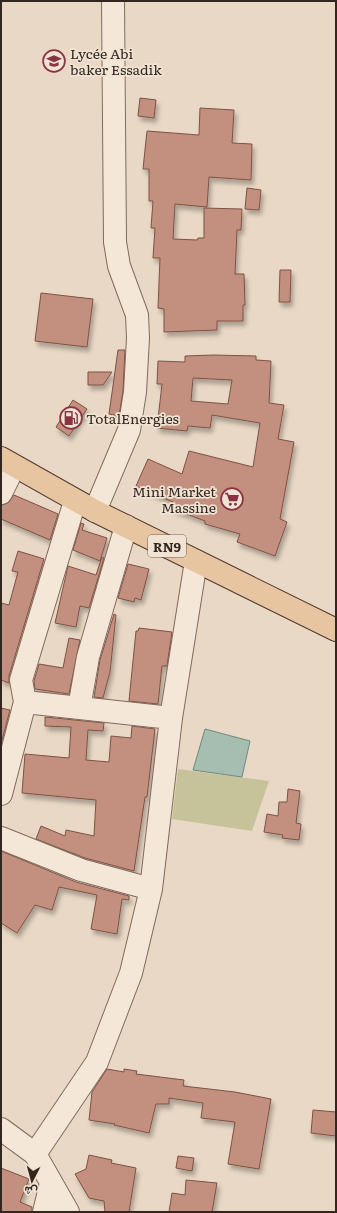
<svg xmlns="http://www.w3.org/2000/svg" width="337" height="1213" viewBox="0 0 337 1213" font-family="Literata,Vazirmatn,serif">
<defs>
<filter id="shadow"><feDropShadow dx="2.5" dy="4.5" stdDeviation="2" flood-color="#0004"/></filter>
</defs>
<rect width="100%" height="100%" fill="#e9d8c5"/>
<!-- green -->
<path fill="#c6c39a" d="M178 769 269 781 252 831 172 819Z"/>
<!-- water -->
<path fill="#a6bdb2" stroke="#6e8a7e" d="M205 729 250 741 242 777 193 770Z"/>
<!-- building -->
<path fill="#c38f7f" stroke="#7e5245" fill-rule="evenodd" filter="url(#shadow)" d="M140 98 156 100 154 118 138 116Z
M200 108 234 110 232 143 252 144 251 180 209 177 207 207 175 204 173 239 197 240 198 238H204V208L242 209 241 230H237L235 274H244L245 305H243V321H217V330L164 332V309L158 308 160 258H153L155 228H151L153 201H149V169H143L147 131 199 135Z
M247 188 261 190 259 210 245 209Z
M280 270H291L290 302H279Z
M41 293 93 299 87 347 35 341Z
M118 350H125L123 391 119 416 109 414Z
M213 355 256 356V360L271 361 269 403 284 405 278 439 294 442 280 519 287 522 275 556 237 542 240 534 205 524V521L171 508 173 502 136 486 148 459 182 474 189 451 253 467 260 423 212 415 210 428 188 426 187 431 157 428 162 384H157L158 361 185 362V356ZM193 378 232 380 228 404 191 401Z
M88 372H112L103 385H88Z
M73 400 87 409 69 436 56 427Z
M14 495 58 514 50 540 1 519V505L8 503Z
M81 523 84 524 82 530 107 538 100 561 73 550Z
M18 551 44 559 9 676V683L1 680V603L9 605 18 572 12 571Z
M102 557 104 558 89 608 80 606 76 627 55 623 68 566 96 575Z
M128 564 149 569 141 600 135 598 134 602 118 598Z
M114 614 116 615 110 672 103 698 94 697 100 660Z
M139 628 172 632 167 666H162L158 704 129 701 136 631H138Z
M69 638 80 640 69 694 35 689 34 681 39 664 63 668Z
M1 708 10 710 1 744Z
M45 717 104 723 103 731 88 730 86 760 109 762 111 736 131 738 132 726 155 729 147 797H145L134 871 85 858 36 839 41 826 65 836 66 830 94 836 96 800 22 793 25 754 69 758 71 727 45 726Z
M288 789 300 791 296 823 301 824 299 840 282 838 283 835 264 832 267 814 278 816 279 802H287Z
M1 851 76 882 129 896V900L122 899 117 934 91 929 97 895 59 887 52 910 35 905 17 933 1 923Z
M107 1069 124 1072V1069L137 1071 136 1074 184 1080 183 1086 235 1092 271 1099 259 1169 228 1164 235 1122 201 1118 203 1103 169 1098V1104H156L149 1133 114 1125 115 1124 89 1120 92 1092Z
M313 1110 336 1112V1136L311 1133Z
M89 1155 112 1160 111 1163 136 1168 129 1212H105L104 1201 89 1198 75 1174 86 1169Z
M178 1156 194 1158 192 1171 176 1168Z
M1 1168 29 1179 20 1202 32 1207V1212H1Z
M186 1180 217 1183 212 1212H169L172 1193 185 1195Z"/>
<g fill="none" stroke-linecap="round" stroke-linejoin="round">
<!-- minor casing -->
<g stroke="#826a5d" stroke-width="24">
<path id="minor" d="M1 493 14 467
M95 511 129 430 135 392 138 338 137 315 119 266 115 242 113 1
M25 702 171 718
M79 708 88 657 126 526
M1 794 25 702 21 680 75 501
M1 838 81 870 151 889
M1 1129 35 1154 68 1212
M35 1154 97 1062 131 973 151 889 171 718 196 561
M44 1212 51 1183"/>
</g>
<!-- major casing -->
<g stroke="#503a31" stroke-width="24">
<path id="major" d="M1 458 95 511 336 630"/>
</g>
<!-- minor -->
<use href="#minor" stroke="#f5e7d7" stroke-width="22"/>
<!-- major -->
<use href="#major" stroke="#e8c5a1" stroke-width="22"/>
</g>
<!-- icons -->
<defs>
<g id="school-ring" transform="scale(1.15)"><circle r="9.5" fill="#f1e3d3" stroke="#8a3443" stroke-width="1.5"/><path d="M0-5L7-2L0 1L-7-2ZM-4 1L0 2.5L4 1V4Q0 6-4 4Z" fill="#8a3443"/></g>
<g id="fuel-ring" transform="scale(1.15)"><circle r="9.5" fill="#f1e3d3" stroke="#8a3443" stroke-width="1.5"/><path d="M-5.5-6h7V0h2V4h1.3V-2.5L3-4.5l.8-.8L6-3V5H2.5V1h-1V6h-7ZM-4.2-4.7v3.2H.2V-4.7Z" fill="#8a3443"/></g>
<g id="supermarket-ring" transform="scale(1.15)"><circle r="9.5" fill="#f1e3d3" stroke="#8a3443" stroke-width="1.5"/><path d="M-6-5.5h2.5l.6 2H6L4.5 2H-2.5L-4.4-4H-6ZM-1.5 3.2a1.3 1.3 0 1 0 .1 0ZM3 3.2a1.3 1.3 0 1 0 .1 0Z" fill="#8a3443"/></g>
</defs>
<g fill-rule="evenodd">
<use href="#school-ring" x="54" y="61"/>
<use href="#fuel-ring" x="71" y="418"/>
<use href="#supermarket-ring" x="232" y="499"/>
</g>
<g text-anchor="middle" dominant-baseline="central" stroke-width="3.5" stroke-linejoin="round" paint-order="stroke">
<!-- shield labels -->
<rect fill="#f1e3d3" stroke="#6c5f55" stroke-width="1" x="148" y="535" width="38" height="22" rx="3"/>
<g font-size="13" font-weight="bold" fill="#33261f">
<text x="167" y="546">RN9</text>
</g>
<!-- poi labels -->
<g font-size="14" fill="#33261f" stroke="#f1e3d3" text-anchor="start">
<text x="70" y="53">Lycée Abi<tspan x="70" dy="16">baker Essadik</tspan></text>
<text x="86" y="418">TotalEnergies</text>
<text x="216" y="491" text-anchor="end">Mini Market<tspan x="216" dy="16">Massine</tspan></text>
</g>
</g>
<!-- border -->
<rect width="337" height="1213" fill="none" stroke="#33261f" stroke-width="4"/>
<!-- north arrow -->
<g transform="translate(32 1181) rotate(186)" stroke="#f1e3d3" stroke-width="3" paint-order="stroke">
<path d="M0-3L7 15L0 10L-7 15Z" fill="#33261f"/>
<text y="-6" font-size="11" font-weight="bold" text-anchor="middle" fill="#33261f">ش</text>
</g>
</svg>
